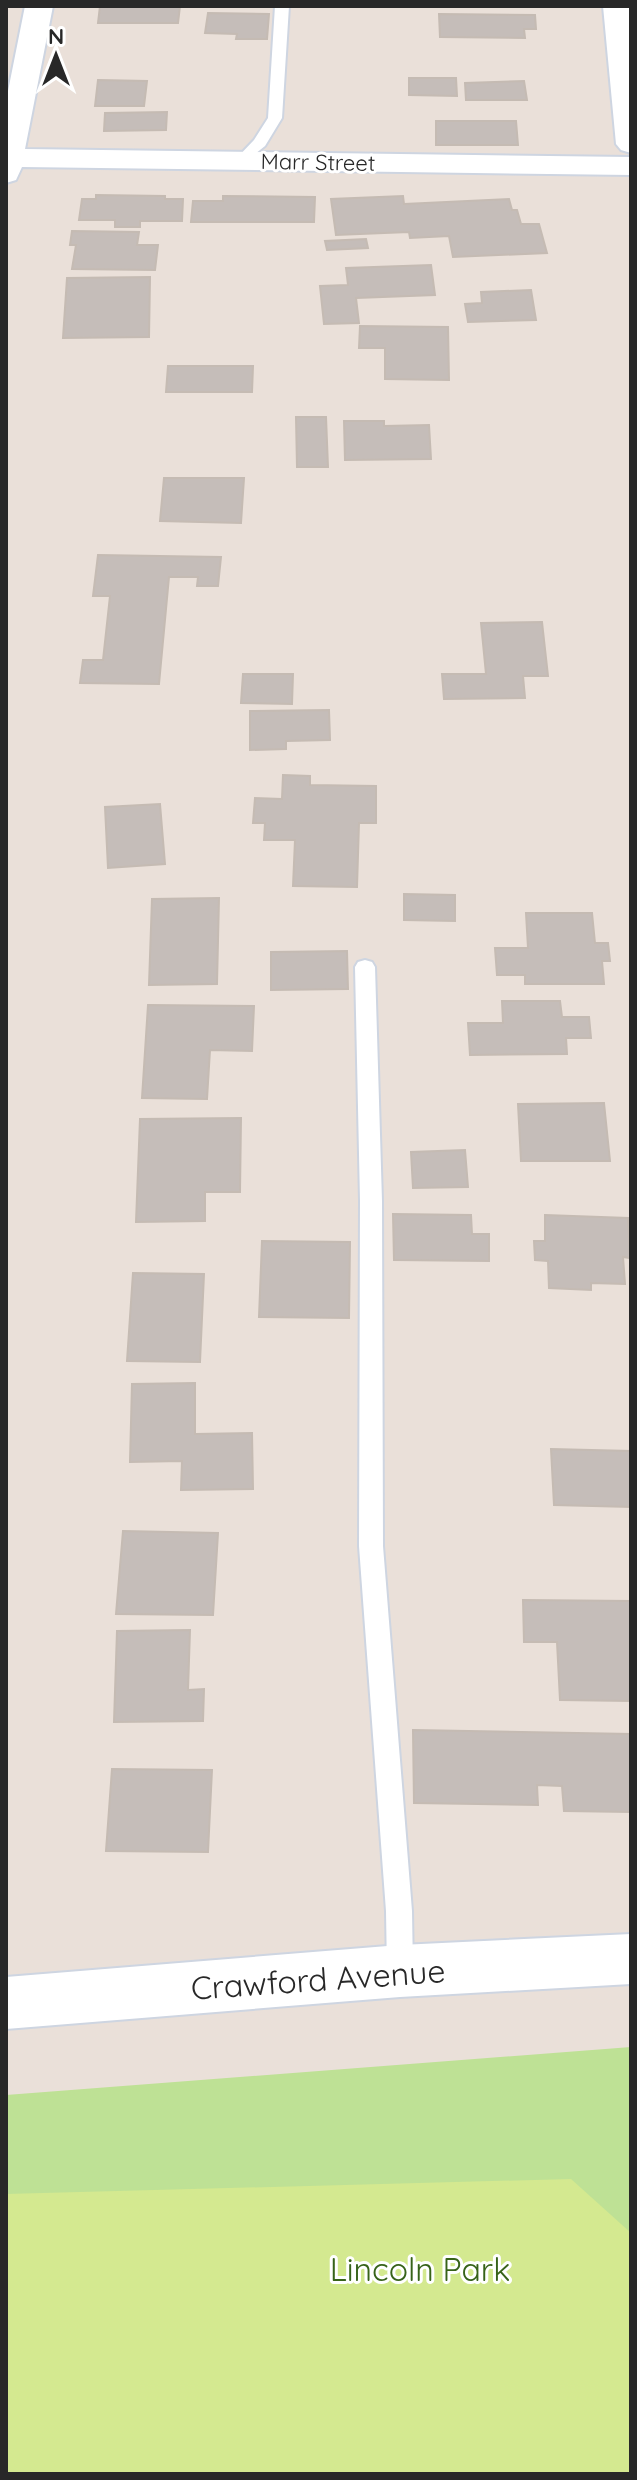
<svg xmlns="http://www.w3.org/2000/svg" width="637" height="2480" viewBox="0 0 637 2480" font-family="Quicksand,sans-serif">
<rect width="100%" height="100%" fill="#eae0d9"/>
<!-- green -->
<path fill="#bee195" d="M631 2047V2474H6V2095Z"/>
<!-- pitch -->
<path fill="#d4e990" d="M571 2179 631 2233V2474H6V2194Z"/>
<!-- building -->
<path fill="#c5bdb9" stroke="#c5bbb3" stroke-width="2" d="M100 6H180L178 23H98Z
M208 13 269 14 267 39H236L237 34 205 33Z
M439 14 535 15 536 29H524L525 38 440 37Z
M409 78H456L457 96 409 95Z
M98 80 147 81 144 106H95Z
M524 81 527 100H466L465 83Z
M167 112 166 130 104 131 105 113Z
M436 121H516L518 145H436Z
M96 195 165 196V199H183L182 221H140V227H115V220H79L82 199H96Z
M223 196 315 197 314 222H191L193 201H223Z
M403 196 404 204 509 199 512 210H517L521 224H539L547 253 453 257 449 236 410 238 409 232 336 235 331 199Z
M72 231 139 232 137 245H158L155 270 72 269 76 245H70Z
M366 239 368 248 327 250 325 241Z
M431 265 435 295 356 298 359 323 324 324 320 286 348 285 346 268Z
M150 277 149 337 63 338 67 278Z
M531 290 536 320 468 322 465 304 482 303 481 292Z
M360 326 448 327 449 380 385 379V348H359Z
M168 366H253L252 392H166Z
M296 417H326L328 467H297Z
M344 421H384V426L429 425 431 459 345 460Z
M164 478H244L241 523 160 521Z
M98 555 221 557 218 586H197L198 577H169L159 684 80 683 83 660H103L110 596H93Z
M542 622 548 676H523L525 698 444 699 442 674H486L481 623Z
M243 674H293L292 704 241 703Z
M329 710 330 740 286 741V749L250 750V711Z
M283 775 310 776V785L376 786V823H359L357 887 293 886 295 840H264L265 823H253L255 798 282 799Z
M160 804 165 864 108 868 105 807Z
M404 894 455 895V921L404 920Z
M219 898 217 984 149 985 152 899Z
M526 913H592L595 943H608L610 961H602L604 984H525V975H497L495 948H528Z
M347 951 348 989 271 990V952Z
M502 1001H560L562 1017H589L591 1038H566L567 1054 470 1055 468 1023H503Z
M148 1005 254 1006 252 1051 210 1050 207 1099 142 1098Z
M604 1103 610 1161H521L518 1104Z
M241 1118 240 1192H205V1221L136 1222 140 1119Z
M465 1150 468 1187 413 1188 411 1152Z
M393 1214 471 1215 472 1234H489V1261L394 1260Z
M545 1215 628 1218 630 1258 623 1257 625 1284 591 1283V1290L549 1288 548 1261 535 1260 534 1241H545Z
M262 1241 350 1242 349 1318 259 1317Z
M133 1273 204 1274 200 1362 127 1361Z
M195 1383V1434L252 1433 253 1489 181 1490 182 1461 130 1462 132 1384Z
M551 1449 631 1451V1507L554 1505Z
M123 1531 218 1533 213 1615 116 1614Z
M523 1600 631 1601V1701L560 1700 557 1642H524Z
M190 1630 188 1690 204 1689 203 1721 114 1722 117 1631Z
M413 1730 631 1734V1812L564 1811 562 1786 537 1785 538 1805 414 1803Z
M112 1769 212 1770 208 1852 106 1851Z"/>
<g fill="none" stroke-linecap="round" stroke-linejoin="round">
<!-- service casing -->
<g stroke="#ced5e1" stroke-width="4">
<path id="service" d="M275 6H289L282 118 265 146 241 165 234 161 254 140 268 118Z
M365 960 372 962 375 967 382 1201 383 1546 412 1911 413 1971 410 1980 400 1984 390 1980 387 1971 386 1911 359 1546 360 1201 355 967 358 962Z"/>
</g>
<!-- minor casing -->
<g stroke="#ced5e1" stroke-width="4">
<path id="minor" d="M25 6H53L25 149 631 157V175L22 167 16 180 6 183V101Z"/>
</g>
<!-- tertiary casing -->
<g stroke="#ced5e1" stroke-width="4">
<path id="tertiary" d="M631 1934V1984L400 1997 6 2029V1977L400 1945Z"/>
</g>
<!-- secondary casing -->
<g stroke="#ced5e1" stroke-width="4">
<path id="secondary" d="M603 6H631V153L621 150 616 144Z"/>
</g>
<!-- service -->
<use href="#service" fill="#fff" fill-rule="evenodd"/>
<!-- minor -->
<use href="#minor" fill="#fff" fill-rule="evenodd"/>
<!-- tertiary -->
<use href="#tertiary" fill="#fff" fill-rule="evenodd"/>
<!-- secondary -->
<use href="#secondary" fill="#fff" fill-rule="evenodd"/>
</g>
<g text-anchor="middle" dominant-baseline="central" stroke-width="6" stroke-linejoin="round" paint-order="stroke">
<!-- far-street labels -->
<g font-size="22" fill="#282828" stroke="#fff">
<text transform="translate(318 162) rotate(1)">Marr Street</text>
</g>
<!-- near-street labels -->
<g font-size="32" fill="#282828" stroke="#fff">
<text transform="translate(318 1979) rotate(-4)">Crawford Avenue</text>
</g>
<!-- near-park labels -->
<g font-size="32" fill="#376319" stroke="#fff">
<text x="420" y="2269">Lincoln Park</text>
</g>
</g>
<!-- border -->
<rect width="637" height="2480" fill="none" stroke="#282828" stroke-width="16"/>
<!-- north arrow -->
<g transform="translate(56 56)" stroke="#ffffff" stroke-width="6" paint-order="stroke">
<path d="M0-6L14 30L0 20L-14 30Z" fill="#282828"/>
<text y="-12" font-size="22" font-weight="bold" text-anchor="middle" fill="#282828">N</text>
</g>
</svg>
